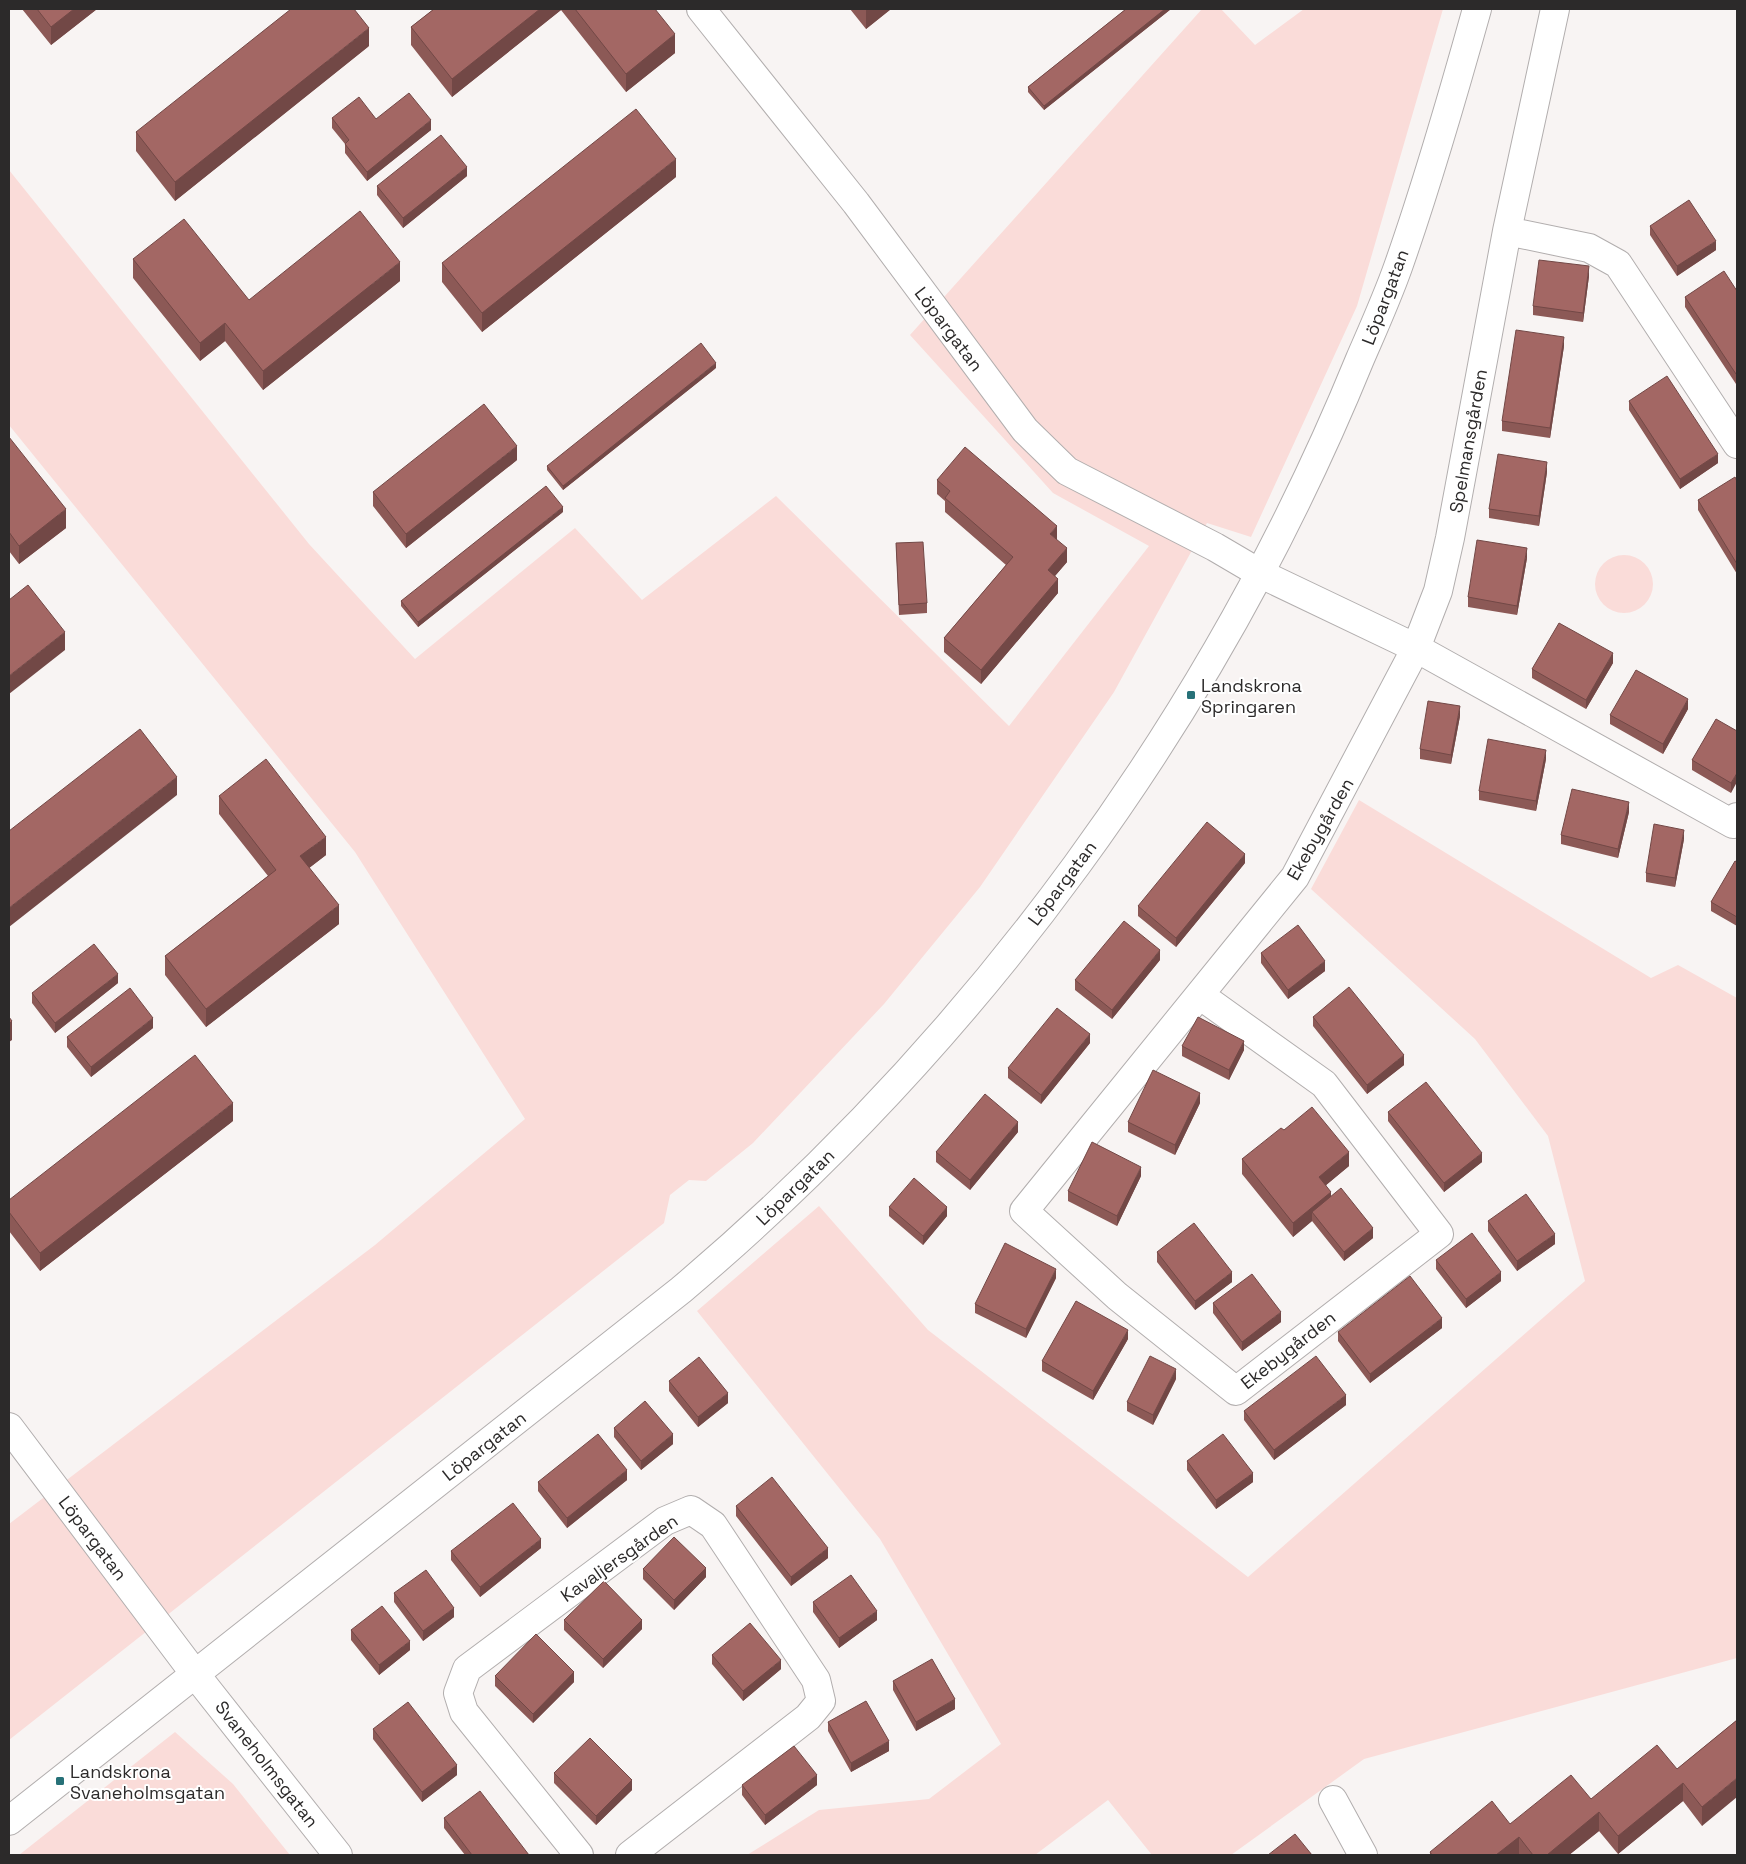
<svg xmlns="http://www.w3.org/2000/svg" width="1746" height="1864" viewBox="0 0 1746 1864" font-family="'Space Grotesk',sans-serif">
<rect width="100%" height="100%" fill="#f8f4f3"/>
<!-- green -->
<path fill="#fadcd9" d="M1202 9H1221L1255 45 1304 9H1443L1357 306 1251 537 1207 523 1114 692 980 887 884 1004 753 1143 706 1181 689 1180 670 1195 664 1223 9 1740V1524L375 1245 525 1119 355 852 9 425V170L309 544 415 659 575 528 642 600 776 496 1009 726 1149 546 1053 493 910 335Z
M1595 584a29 29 0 1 1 58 0a29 29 0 1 1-58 0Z
M1359 800 1651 978 1678 965 1737 998V1658L1364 1759 1231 1855H1152L1108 1800 1035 1855H747L819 1810 929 1799 1001 1744 880 1539 697 1311 819 1206 928 1330 1248 1577 1585 1281 1548 1136 1475 1039 1311 889Z
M175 1732 233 1784 290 1855H19Z"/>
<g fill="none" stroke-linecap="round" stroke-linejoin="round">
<!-- street casing -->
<g stroke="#b2aeae" stroke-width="30">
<path id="street" d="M701 9 856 203 1025 430 1067 471 1215 547 1261 574 1416 648 1295 877 1024 1211 1117 1296 1236 1391 1439 1234 1324 1084 1201 996
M1555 9 1507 231 1450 538 1438 591 1416 648 1733 824 1737 817
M1507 231 1589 248 1618 264 1737 444
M9 1427 195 1674 338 1855
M1333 1800 1363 1855
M579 1855 464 1712 458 1693 467 1669 665 1521 691 1510 713 1525 816 1680 821 1701 808 1717 630 1855"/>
</g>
<!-- secondary casing -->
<g stroke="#b2aeae" stroke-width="30">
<path id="secondary" d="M9 1821 681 1290C977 1040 1214 717 1360 359 1373 329 1387 298 1398 267 1428 182 1453 95 1477 9"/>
</g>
<!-- street -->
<use href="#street" stroke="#fff" stroke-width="28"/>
<!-- secondary -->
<use href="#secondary" stroke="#fff" stroke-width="28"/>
</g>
<!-- wall -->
<path fill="#8c5956" d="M22 9H97L51 45Z
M434 9H655L675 53 626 92 561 10 452 97 411 45V27Z
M850 9H891L866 29Z
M1126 9H1171L1044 110 1028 92V87Z
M369 46 175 201 136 151V132Z
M332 118 376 119 431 130 367 181 345 153V144L332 128Z
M467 176 403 228 377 195V186Z
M676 177 482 332 442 282V263Z
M1650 226 1716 250 1677 276 1650 235Z
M133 259 249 300 400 281 263 390 225 341 200 361 133 278Z
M1589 276 1583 322 1533 315V306Z
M1737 291V383L1736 384 1685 307V297Z
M1564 346 1550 438 1502 431V421Z
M716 368 563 490 547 470V466Z
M1629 401 1718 463 1680 489 1629 410Z
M9 437 66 528 19 564 9 551Z
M517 460 406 548 373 506V492Z
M1547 472 1539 526 1489 518V509Z
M937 480 1057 540 1067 562 1055 576 1058 593 981 684 944 652V638L1006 565 945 512V501L937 494Z
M1737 481V574L1698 510V500Z
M563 512 418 627 401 606V601Z
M896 543 927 603V613L899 615Z
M1527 558 1517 615 1468 607V597Z
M1613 663 1586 709 1532 678V669Z
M1688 709 1663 754 1610 724V715Z
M1460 716 1451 764 1420 759V749Z
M1737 731 1731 793 1692 770V760Z
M1546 759 1536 811 1479 800V791Z
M219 796 326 855 309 868 339 924 206 1027 165 975V956L268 876 219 814Z
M1629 812 1618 858 1561 844V835Z
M1684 839 1675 887 1646 882V873Z
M1737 862V926L1711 911V902Z
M1245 863 1176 947 1138 916V906Z
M1261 953 1325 971 1288 999 1261 963Z
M1160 960 1112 1019 1075 990V980Z
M118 983 55 1033 32 1003V993Z
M1313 1017 1404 1065 1367 1094 1313 1026Z
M153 1028 91 1077 67 1047V1037Z
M1090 1043 1041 1104 1008 1078V1068Z
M1182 1046 1244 1050 1229 1080 1182 1056Z
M1200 1103 1175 1155 1128 1132V1122Z
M1388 1112 1482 1162 1444 1192 1388 1121Z
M233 1121 40 1271 9 1231V1200Z
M1284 1130 1349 1166 1326 1185 1331 1196 1373 1238 1344 1261 1312 1221 1293 1237 1242 1174V1159Z
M1018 1132 970 1190 936 1162V1152Z
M1141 1176 1117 1226 1068 1201V1191Z
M889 1207 947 1216 923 1245 889 1216Z
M1488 1221 1555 1244 1517 1271 1488 1231Z
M1157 1252 1232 1282 1195 1310 1157 1262Z
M1436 1260 1501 1281 1466 1308 1436 1269Z
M1056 1278 1026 1338 975 1313V1304Z
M1213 1303 1281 1322 1242 1351 1213 1313Z
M1442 1328 1370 1383 1338 1341V1332Z
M1128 1339 1093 1400 1042 1371V1361Z
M1176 1379 1153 1425 1127 1411V1402Z
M669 1381 728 1403 698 1427 669 1391Z
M1346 1405 1274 1460 1244 1420V1411Z
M614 1428 673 1444 641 1470 614 1437Z
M1187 1461 1253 1482 1216 1509 1187 1470Z
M627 1480 567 1528 538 1491V1482Z
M736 1506 828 1558 791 1586 736 1516Z
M541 1548 480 1597 451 1560V1551Z
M643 1569 706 1577 674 1610 643 1579Z
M394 1593 454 1617 423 1641 394 1602Z
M813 1602 877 1620 839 1648 813 1612Z
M564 1620 642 1629 603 1668 564 1630Z
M351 1630 410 1650 379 1675 351 1640Z
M712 1655 781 1669 743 1701 712 1664Z
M495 1676 574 1682 533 1723 495 1686Z
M893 1681 955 1709 916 1731 893 1690Z
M1737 1720 1702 1826 1683 1801 1618 1854 1599 1831 1569 1855H1430V1852L1510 1824 1591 1799 1677 1769Z
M828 1722 889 1751 851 1772 828 1731Z
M373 1729 457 1775 422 1802 373 1739Z
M554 1773 632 1790 596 1825 554 1783Z
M742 1785H817L765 1825 742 1795Z
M444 1818 529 1855H465L444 1828Z"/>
<!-- shaded-wall -->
<path fill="#724846" d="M74 9H97L51 45V27Z
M540 9H561V10L452 97V79Z
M868 9H891L866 29V10Z
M1165 9H1171L1044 110V106Z
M369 28V46L175 201V182Z
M675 34V53L626 92V74Z
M431 120V130L367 181V172Z
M676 159V177L482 332V313Z
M467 167V176L403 228V218Z
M1716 241V250L1677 276V266Z
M400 262V281L263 390V371Z
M1589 266V276L1583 322V313Z
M225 323V341L200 361V343Z
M1564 337V346L1550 438V428Z
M716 363V368L563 490V486Z
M1737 373V383L1736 384V374Z
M517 446V460L406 548V534Z
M1718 454V463L1680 489V479Z
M1547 462V472L1539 526V516Z
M563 507V512L418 627V622Z
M66 509V528L19 564V546Z
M1057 526V540L1050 534Z
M1067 548V562L1048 584V570Z
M1527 548V558L1517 615V606Z
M1058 579V593L981 684V670Z
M65 632V650L9 694V676Z
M1613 653V663L1586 709V700Z
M1688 699V709L1663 754V744Z
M1460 706V716L1451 764V755Z
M1546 750V759L1536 811V801Z
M1737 773V782L1731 793V783Z
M177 777V795L9 927V908Z
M1629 802V812L1618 858V849Z
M1684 830V839L1675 887V878Z
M326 837V855L300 875V856Z
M1245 854V863L1176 947V938Z
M339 905V924L206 1027V1009Z
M1160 950V960L1112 1019V1010Z
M1325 961V971L1288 999V990Z
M118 974V983L55 1033V1023Z
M153 1018V1028L91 1077V1067Z
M12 1021V1040L9 1042V1024Z
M1090 1034V1043L1041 1104V1095Z
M1244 1041V1050L1229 1080V1070Z
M1404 1055V1065L1367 1094V1085Z
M1200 1093V1103L1175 1155V1145Z
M233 1103V1121L40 1271V1253Z
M1018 1122V1132L970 1190V1180Z
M1349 1152V1166L1319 1191V1177Z
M1482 1153V1162L1444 1192V1183Z
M1141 1167V1176L1117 1226V1216Z
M1331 1192V1206L1312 1212V1221L1293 1237V1223Z
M947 1207V1216L923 1245V1236Z
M1373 1228V1238L1344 1261V1252Z
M1555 1234V1244L1517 1271V1261Z
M1056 1269V1278L1026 1338V1329Z
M1232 1272V1282L1195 1310V1301Z
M1501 1272V1281L1466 1308V1299Z
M1281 1312V1322L1242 1351V1342Z
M1442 1318V1328L1370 1383V1374Z
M1128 1330V1339L1093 1400V1391Z
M1176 1369V1379L1153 1425V1415Z
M728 1393V1403L698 1427V1417Z
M1346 1395V1405L1274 1460V1450Z
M673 1434V1444L641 1470V1461Z
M627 1470V1480L567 1528V1518Z
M1253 1473V1482L1216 1509V1500Z
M541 1539V1548L480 1597V1587Z
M828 1548V1558L791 1586V1577Z
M706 1568V1577L674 1610V1600Z
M454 1608V1617L423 1641V1631Z
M877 1611V1620L839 1648V1638Z
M642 1620V1629L603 1668V1659Z
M410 1641V1650L379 1675V1665Z
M781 1660V1669L743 1701V1691Z
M574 1672V1682L533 1723V1714Z
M955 1699V1709L916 1731V1722Z
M889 1741V1751L851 1772V1763Z
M457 1765V1775L422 1802V1792Z
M817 1775V1785L765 1825V1815Z
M1737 1778V1797L1702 1826V1807Z
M632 1780V1790L596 1825V1816Z
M1683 1783V1801L1618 1854V1836Z
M1599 1812V1831L1569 1855H1547Z
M1519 1837V1855H1496Z"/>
<!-- building -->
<path fill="#a36764" stroke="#724846" d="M37 9H74L51 27Z
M291 9H354L369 28 175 182 136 132Z
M434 9H540L452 79 411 27Z
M575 9H655L675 34 626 74Z
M1126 9H1165L1044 106 1028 87Z
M409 93 431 120 367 172 345 144 349 140 332 118 359 97 376 119Z
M636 109 676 159 482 313 442 263Z
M441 135 467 167 403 218 377 186Z
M1689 200 1716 241 1677 266 1650 226Z
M360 211 400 262 263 371 225 323 200 343 133 259 184 219 249 300Z
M1539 260 1589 266 1583 313 1533 306Z
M1724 271 1737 291V373L1736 374 1685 297Z
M1516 330 1564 337 1550 428 1502 421Z
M701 343 716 363 563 486 547 466Z
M1667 376 1718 454 1680 479 1629 401Z
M484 404 517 446 406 534 373 492Z
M9 437 66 509 19 546 9 532Z
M965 447 1057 526 1050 534 1067 548 1048 570 1058 579 981 670 944 638 1013 557 945 498 950 491 937 480Z
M1498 454 1547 462 1539 516 1489 509Z
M1735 477 1737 481V564L1698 500Z
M546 486 563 507 418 622 401 601Z
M1477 540 1527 548 1517 606 1468 597Z
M923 542 927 603 899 605 896 543Z
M28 585 65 632 9 676V600Z
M1559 623 1613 653 1586 700 1532 669Z
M1636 670 1688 699 1663 744 1610 715Z
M1428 701 1460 706 1451 755 1420 749Z
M1716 719 1737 731V773L1731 783 1692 760Z
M140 729 177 777 9 908V831Z
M1488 739 1546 750 1536 801 1479 791Z
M266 759 326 837 300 856 339 905 206 1009 165 956 276 870 219 796Z
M1572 789 1629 802 1618 849 1561 835Z
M1207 822 1245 854 1176 938 1138 906Z
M1654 824 1684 830 1675 878 1646 873Z
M1735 861 1737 862V917L1711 902Z
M1124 921 1160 950 1112 1010 1075 980Z
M1298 925 1325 961 1288 990 1261 953Z
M94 944 118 974 55 1023 32 993Z
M1349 987 1404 1055 1367 1085 1313 1017Z
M130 988 153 1018 91 1067 67 1037Z
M1057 1008 1090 1034 1041 1095 1008 1068Z
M9 1017 12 1021 9 1024Z
M1198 1017 1244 1041 1229 1070 1182 1046Z
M195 1055 233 1103 40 1253 9 1212V1200Z
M1153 1070 1200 1093 1175 1145 1128 1122Z
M1426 1082 1482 1153 1444 1183 1388 1112Z
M985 1094 1018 1122 970 1180 936 1152Z
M1312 1107 1349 1152 1319 1177 1331 1192 1293 1223 1242 1159 1281 1128 1284 1130Z
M1092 1142 1141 1167 1117 1216 1068 1191Z
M914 1178 947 1207 923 1236 889 1207Z
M1341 1188 1373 1228 1344 1252 1312 1212Z
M1526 1194 1555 1234 1517 1261 1488 1221Z
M1194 1223 1232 1272 1195 1301 1157 1252Z
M1472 1233 1501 1272 1466 1299 1436 1260Z
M1005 1243 1056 1269 1026 1329 975 1304Z
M1252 1274 1281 1312 1242 1342 1213 1303Z
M1410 1276 1442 1318 1370 1374 1338 1332Z
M1076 1301 1128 1330 1093 1391 1042 1361Z
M1150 1356 1176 1369 1153 1415 1127 1402Z
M1316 1356 1346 1395 1274 1450 1244 1411Z
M699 1357 728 1393 698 1417 669 1381Z
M645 1401 673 1434 641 1461 614 1428Z
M598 1434 627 1470 567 1518 538 1482Z
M1223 1434 1253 1473 1216 1500 1187 1461Z
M772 1477 828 1548 791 1577 736 1506Z
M513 1503 541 1539 480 1587 451 1551Z
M674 1537 706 1568 674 1600 643 1569Z
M426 1570 454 1608 423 1631 394 1593Z
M851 1575 877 1611 839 1638 813 1602Z
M604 1581 642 1620 603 1659 564 1620Z
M382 1606 410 1641 379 1665 351 1630Z
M750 1623 781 1660 743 1691 712 1655Z
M536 1634 574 1672 533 1714 495 1676Z
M932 1659 955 1699 916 1722 893 1681Z
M866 1701 889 1741 851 1763 828 1722Z
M408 1702 457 1765 422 1792 373 1729Z
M1737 1720V1778L1702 1807 1683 1783 1618 1836 1599 1812 1547 1855H1533L1519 1837 1496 1855H1432L1430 1852 1492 1801 1510 1824 1571 1775 1591 1799 1657 1745 1677 1769Z
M590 1738 632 1780 596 1816 554 1773Z
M794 1746 817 1775 765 1815 742 1785Z
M480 1791 529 1855H472L444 1818Z
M1295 1834 1312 1855H1268Z"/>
<!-- markers -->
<g fill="#277178" stroke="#fff" stroke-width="2">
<rect x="1186" y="690" width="10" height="10" rx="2.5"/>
<rect x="55" y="1776" width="10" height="10" rx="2.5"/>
</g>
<g text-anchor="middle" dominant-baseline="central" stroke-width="4" stroke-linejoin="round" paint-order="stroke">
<!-- street labels -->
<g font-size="18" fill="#2c2a2a" stroke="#fff">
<text transform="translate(1385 297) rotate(-69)">Löpargatan</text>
<text transform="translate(949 329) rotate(53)">Löpargatan</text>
<text transform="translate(1468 441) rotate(-80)">Spelmansgården</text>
<text transform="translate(1320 829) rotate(-60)">Ekebygården</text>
<text transform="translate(1062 883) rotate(-53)">Löpargatan</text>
<text transform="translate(795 1187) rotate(-44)">Löpargatan</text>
<text transform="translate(1288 1350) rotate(-38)">Ekebygården</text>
<text transform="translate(484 1446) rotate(-38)">Löpargatan</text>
<text transform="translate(93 1538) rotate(53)">Löpargatan</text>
<text transform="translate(619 1558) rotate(-35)">Kavaljersgården</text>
<text transform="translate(267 1764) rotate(52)">Svaneholmsgatan</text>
</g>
<!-- poi labels -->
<g font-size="18" fill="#2c2a2a" stroke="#fff" text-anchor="start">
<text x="1201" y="685">Landskrona<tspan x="1201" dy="21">Springaren</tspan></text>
<text x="70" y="1771">Landskrona<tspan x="70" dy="21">Svaneholmsgatan</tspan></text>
</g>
</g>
<!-- border -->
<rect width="1746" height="1864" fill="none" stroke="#2c2a2a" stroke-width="20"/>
</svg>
